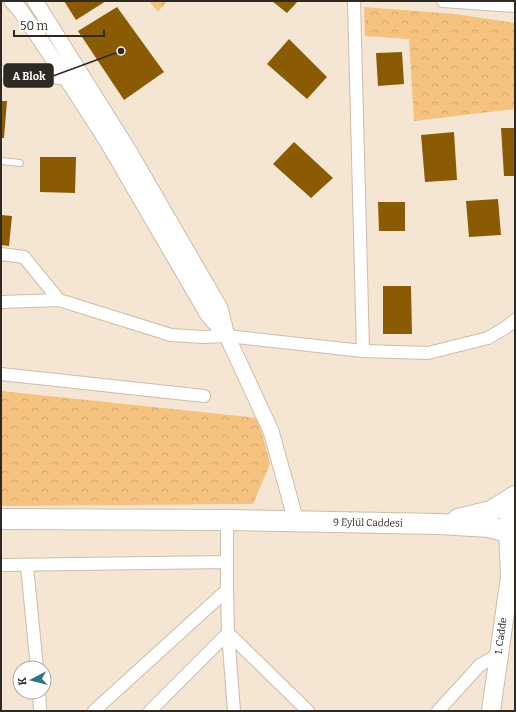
<svg xmlns="http://www.w3.org/2000/svg" width="516" height="712" viewBox="0 0 516 712" font-family="Bitter,serif">
<defs>
<pattern id="park-crowns" width="20" height="18" patternUnits="userSpaceOnUse"><rect width="20" height="18" fill="#f5c27f"/><path d="M2 6a3 3 0 1 1 6 0M12 15a3 3 0 1 1 6 0" fill="none" stroke="#d2a76d"/></pattern>
</defs>
<rect width="100%" height="100%" fill="#f4e6d3"/>
<!-- park -->
<path fill="url(#park-crowns)" d="M149 1H167L158 12Z
M364 7 455 14 515 23V109L414 121 409 39 365 36Z
M1 391 258 418 270 464 253 504 1 506Z"/>
<!-- building -->
<path fill="#8b5b03" d="M64 1H106L76 20Z
M272 1H298L287 13Z
M117 7 164 72 124 100 78 31Z
M289 39 327 77 307 99 267 64Z
M402 52 404 84 378 86 376 53Z
M1 101H7L4 138H1Z
M501 128H515V176H504Z
M454 132 457 180 425 182 421 135Z
M294 142 333 178 311 198 273 164Z
M40 157H76L75 193 40 192Z
M498 199 501 235 469 237 466 201Z
M378 202H405V231H379Z
M1 215 12 216 9 246 1 245Z
M383 286H411L412 334H383Z"/>
<g fill="none" stroke-linecap="round" stroke-linejoin="round">
<!-- service casing -->
<g stroke="#cbbdac" stroke-width="8">
<path id="service" d="M1 161 20 163"/>
</g>
<!-- minor casing -->
<g stroke="#cbbdac" stroke-width="14">
<path id="minor" d="M354 1 363 351
M443 1 515 6
M1 72H14L67 79
M1 254 24 257 59 300
M1 302 59 300 171 335 203 337 227 336 363 351 428 353 488 338 505 328 515 320
M1 374 204 396
M227 520V590L228 633 234 711
M1 565 227 562
M27 566 37 668
M39 692 40 711
M94 711 227 590
M150 711 228 633 308 711
M438 711 480 665 499 654"/>
</g>
<!-- tertiary casing -->
<g stroke="#cbbdac" stroke-width="17">
<path id="tertiary" d="M12 1 20 10 67 79 108 143 208 315 225 334
M35 1 129 151 220 308 227 336 271 431 296 521"/>
</g>
<!-- secondary casing -->
<g stroke="#cbbdac" stroke-width="20">
<path id="secondary" d="M491 711 510 577 508 532 509 510 513 497"/>
</g>
<!-- primary casing -->
<g stroke="#cbbdac" stroke-width="22">
<path id="primary" d="M1 519 227 520 439 524 489 527 508 532 515 531
M458 519 491 511 515 496"/>
</g>
<!-- service -->
<use href="#service" stroke="#fff" stroke-width="6"/>
<!-- minor -->
<use href="#minor" stroke="#fff" stroke-width="12"/>
<!-- tertiary -->
<use href="#tertiary" stroke="#fff" stroke-width="15"/>
<!-- secondary -->
<use href="#secondary" stroke="#fff" stroke-width="18"/>
<!-- primary -->
<use href="#primary" stroke="#fff" stroke-width="20"/>
</g>
<g text-anchor="middle" dominant-baseline="central" stroke-width="4" stroke-linejoin="round" paint-order="stroke">
<!-- street labels -->
<g font-size="10" fill="#2e2922" stroke="#fff">
<text transform="translate(368 523) rotate(1)">9 Eylül Caddesi</text>
<text transform="translate(501 636) rotate(-82)">1. Cadde</text>
</g>
</g>
<!-- callouts -->
<path fill="none" stroke="#2e2922" stroke-width="1.5" d="M121 51L53 76"/>
<circle fill="#2e2922" stroke="#fff" stroke-width="1.5" cx="121" cy="51" r="4"/>
<rect fill="#2e2922" stroke="#2e2922" stroke-width="1.5" x="4" y="64" width="49" height="23" rx="4"/>
<g font-size="11" text-anchor="middle" font-weight="bold" fill="#fff">
<text x="29" y="80">A Blok</text>
</g>
<!-- border -->
<rect width="516" height="712" fill="none" stroke="#2e2922" stroke-width="4"/>
<!-- north arrow -->
<g transform="translate(32 680) rotate(263)"><circle r="19" fill="#ffffff" stroke="#aba9a7"/>
<path d="M0-3L7 15L0 10L-7 15Z" fill="#327386"/>
<text y="-6" font-size="11" font-weight="bold" text-anchor="middle" fill="#2e2922">K</text>
</g>
<!-- scale -->
<path d="M14 30v6h90v-6" fill="none" stroke="#2e2922" stroke-width="2"/>
<text x="20" y="30" font-size="12" fill="#2e2922" stroke="#ffffff" stroke-width="3" paint-order="stroke">50 m</text>
</svg>
